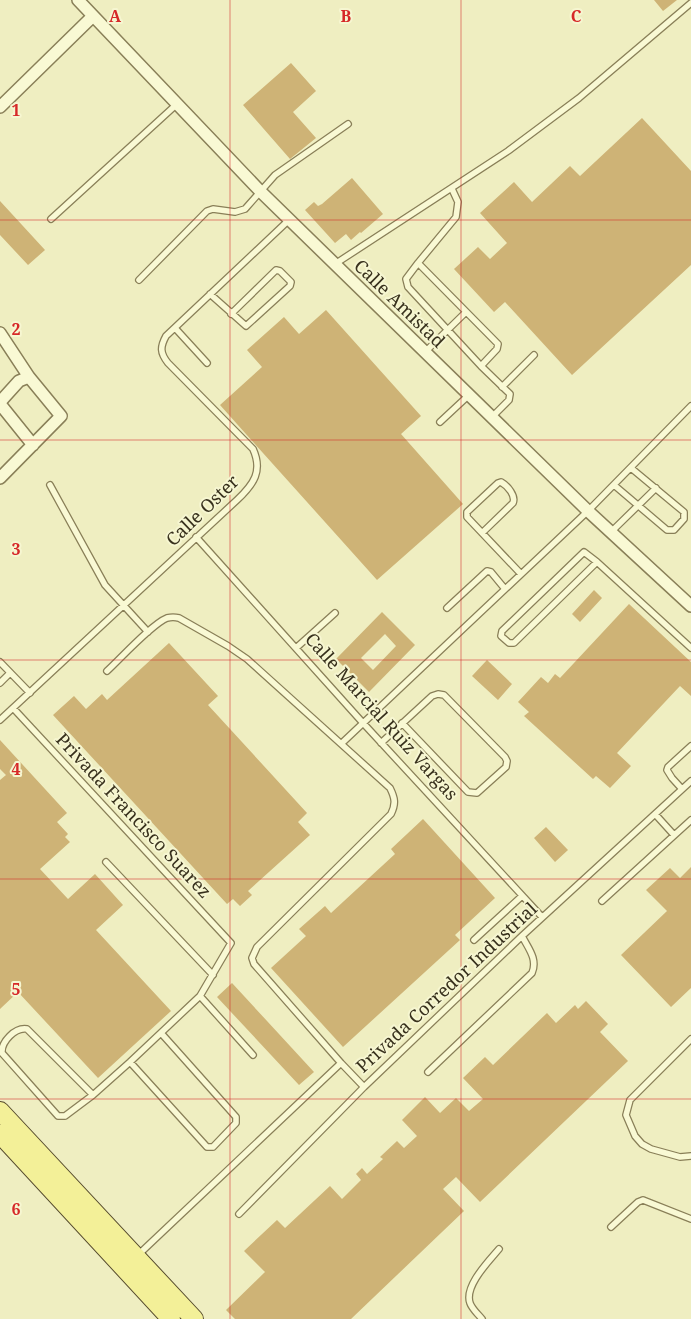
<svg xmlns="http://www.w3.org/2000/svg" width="691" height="1319" viewBox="0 0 691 1319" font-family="'Noto Serif',serif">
<rect width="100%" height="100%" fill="#efeec1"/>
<!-- building -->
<path fill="#ceb376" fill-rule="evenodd" d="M654 0H677L663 11Z
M291 63 316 91 293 112 316 138 290 159 243 105Z
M642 118 691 171V265L572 375 505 302 494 312 454 269 478 247 490 259 507 243 480 213 514 182 532 202 570 166 580 176Z
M352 178 383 214 361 233 360 232 351 240 346 234 335 243 305 210 314 202 318 206 322 204Z
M0 201 45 250 28 265 0 235Z
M326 310 421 416 401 434 463 504 377 580 220 405 262 367 247 350 284 317 299 334Z
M594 590 602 598 580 622 572 614Z
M629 604 691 662V696L680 686 617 753 631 766 610 788 596 776 593 779 524 716 529 712 518 702 541 677 548 683 555 674 560 678Z
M382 612 415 645 369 692 336 659ZM385 634 396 646 373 670 361 658Z
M169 643 218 696 208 705 307 813 298 822 310 835 248 891 252 895 240 906 233 899 227 904 53 715 74 696 86 709 102 694 107 700Z
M487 660 512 684 498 700 472 676Z
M0 740 67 813 57 822 68 834 65 837 70 842 40 869 68 899 95 874 123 905 96 930 171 1011 98 1078 18 992 0 1009V780L6 775 0 769Z
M423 819 495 898 455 935 460 940 343 1047 271 968 306 936 299 929 325 906 331 913 395 854 391 849Z
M546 827 568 850 555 862 534 838Z
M691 867V988L671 1007 621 955 667 911 646 890 670 868 680 878Z
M232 983 314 1072 299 1085 217 997Z
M586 1001 608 1024 600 1032 628 1061 480 1202 456 1177 443 1189 464 1211 351 1319H235L226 1310 265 1272 244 1251 277 1220 285 1228 330 1186 342 1199 361 1180 356 1174 362 1168 367 1174 383 1159 380 1157 397 1141 404 1148 417 1136 402 1120 425 1097 440 1113 456 1098 469 1111 483 1099 463 1078 485 1057 493 1065 547 1013 556 1023 575 1005 578 1009Z"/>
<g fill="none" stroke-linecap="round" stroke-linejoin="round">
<!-- lane casing -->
<g stroke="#897f58" stroke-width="8">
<path id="lane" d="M452 189 458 202 456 217 418 263 498 344 497 349 481 366
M51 219 177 104
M418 263 406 279 408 287 481 366 510 394 509 400 492 417
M335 264 508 151 579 98 691 3
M139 280 207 211 213 209 235 212 245 209 275 175 348 124
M210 294 246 326 290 286 291 282 280 271 276 270 231 314
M175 328 207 363
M425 352 466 312
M502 387 534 355
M440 422 469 395
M50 485 105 585 148 632
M614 485 667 530H674L684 519V512L631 468
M611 532 656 488
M482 533 513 503C516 496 508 486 501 482L498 483 467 512V517L521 574
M196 537 363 723 542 917
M597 562 514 643H509L501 636 502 631 584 552 597 562 691 648
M447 608 487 571 491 572 505 589
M296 648 335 613
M0 662 30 693
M107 671C121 658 152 624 167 618 171 617 175 617 179 618L228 646 247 659 390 788C395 798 396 804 391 814L257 947 252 958 254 964 341 1063
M0 683 10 673
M13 708 231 943 200 996 130 1062 93 1095 65 1116H58L2 1053C1 1042 15 1027 27 1029L93 1095
M0 720 237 500C254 484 263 471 253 449L168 363C160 353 160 347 166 336L290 219
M342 743 588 511 691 406
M381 743 432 696 438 694 444 695 505 757 507 761 506 767 477 793 468 792 402 723
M682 789 672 778 667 770 668 767 691 746
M655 814 674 835
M106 862 213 975
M602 901 691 820
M474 940 522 896
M200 996 253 1055
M691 1039 630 1100 626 1115 635 1136 642 1144 651 1149 680 1157 691 1156
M130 1062 207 1147H213L236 1123V1117L161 1033
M428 1072 532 973C538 959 528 948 522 936
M239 1214 364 1087
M611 1227 638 1202 643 1200 691 1219
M138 1255 341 1063 364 1087 522 936 691 781
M482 1319C478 1314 472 1309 470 1303 464 1286 489 1261 499 1249"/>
</g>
<!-- street casing -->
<g stroke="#897f58" stroke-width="14">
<path id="street" d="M78 0 260 191 588 511 691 606
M0 107 93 16
M0 333 29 377 61 416 0 478
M0 402 19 381 29 377
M0 404 33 445"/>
</g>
<!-- primary casing -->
<g stroke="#564b2d" stroke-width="20">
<path id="primary" d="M0 1111 194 1319
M0 1134 171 1319"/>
</g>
<!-- lane -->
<use href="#lane" stroke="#f9f9d4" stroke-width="5.5"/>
<!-- street -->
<use href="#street" stroke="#f9f9d4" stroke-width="11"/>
<!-- primary -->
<use href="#primary" stroke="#f3f098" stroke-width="18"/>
</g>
<!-- grid -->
<path fill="none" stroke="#d62828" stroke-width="1" stroke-opacity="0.55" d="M230 0V1319M461 0V1319M0 220H691M0 440H691M0 660H691M0 879H691M0 1099H691"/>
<g text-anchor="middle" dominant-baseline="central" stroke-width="4" stroke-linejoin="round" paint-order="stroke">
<!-- street labels -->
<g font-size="18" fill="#38311d" stroke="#f6f6d1">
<text transform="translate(400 303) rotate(44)">Calle Amistad</text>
<text transform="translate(202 510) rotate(-44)">Calle Oster</text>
<text transform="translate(382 716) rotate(48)">Calle Marcial Ruiz Vargas</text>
<text transform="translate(134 815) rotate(47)">Privada Francisco Suarez</text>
<text transform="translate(446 987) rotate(-43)">Privada Corredor Industrial</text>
</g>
</g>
<g font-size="16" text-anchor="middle" font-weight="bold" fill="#d62828" stroke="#f6f6d1" stroke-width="4" stroke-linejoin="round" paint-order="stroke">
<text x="115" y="22">A</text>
<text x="346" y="22">B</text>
<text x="576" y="22">C</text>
<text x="16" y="116">1</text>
<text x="16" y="335">2</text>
<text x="16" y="555">3</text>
<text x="16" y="775">4</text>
<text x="16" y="995">5</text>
<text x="16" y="1215">6</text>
</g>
</svg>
